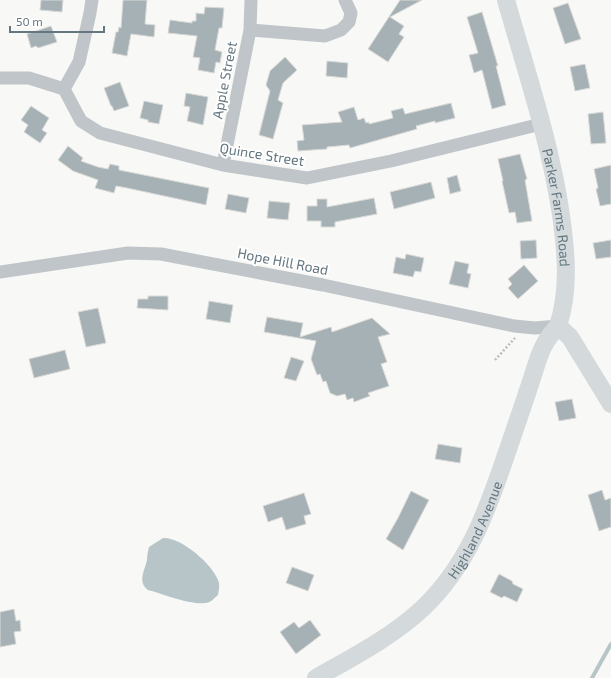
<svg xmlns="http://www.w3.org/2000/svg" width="611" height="678" viewBox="0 0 611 678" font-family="'Exo 2',sans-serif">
<rect width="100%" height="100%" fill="#f8f8f6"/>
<!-- water -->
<path fill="#b7c5c8" d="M163 538C181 537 212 564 218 580 220 584 219 590 218 595 214 598 211 603 205 603 190 605 163 594 148 590 137 582 145 570 147 560 147 555 148 551 149 547Z"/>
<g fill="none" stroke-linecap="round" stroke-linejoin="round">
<!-- stream -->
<path stroke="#b7c5c8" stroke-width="4" d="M592 678 611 644"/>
</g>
<!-- building -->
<path fill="#a6b1b5" stroke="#dadad8" d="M41 0H63L62 12 40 10Z
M123 0H147L145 24 155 25 154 37 131 34 127 56 112 53 116 32H118L119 27 121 28Z
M400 0H422L390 17 404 26 399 34 404 37 388 62 368 49Z
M568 3 581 39 565 44 553 8Z
M205 7 224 8 222 28H219L215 50 222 52 220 63 216 62 214 73 198 70 200 58 193 57 197 36 168 33 170 20 192 23V21H196V13L204 14Z
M482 12 498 66H496L506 105 492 109 482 70 474 73 469 55 478 53 467 17Z
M51 26 57 42 38 48 36 46 31 48 27 34Z
M285 57 297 70 283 83 278 100 283 103 273 139 259 135 270 91 266 85 270 71Z
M327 61 348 63 347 78 326 76Z
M585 64 590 88 575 91 570 67Z
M120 82 129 106 114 111 112 106H111L104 88Z
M186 93 208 97 203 125 187 121 190 107 184 106Z
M144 101 163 105 159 124 148 122V120L140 118Z
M451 103 455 118 435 123V121L416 126 417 129 350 148 349 145 327 147V149L298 151 297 141 304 140 302 125 342 122 338 112 354 107 358 120 364 118 366 123 369 122V124L393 118 391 111 403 108 405 114Z
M31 106 49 118 42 130 47 133 40 143 24 132 28 125 21 120Z
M603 112 606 143 591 144 588 114Z
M68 146 83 158 81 161 98 167 108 169 110 164 119 166V170L209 188 206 205 127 188 116 186 114 193 95 188 98 180 73 171 58 160Z
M520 154 527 179 525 180 532 221 517 223 515 212 509 213 502 181H503L498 159Z
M611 165V204L600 206 596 189 598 188 594 169Z
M457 175 461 191 450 194 447 178Z
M431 182 435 198 394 209 390 192Z
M228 194 249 198 246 213 225 209Z
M374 198 377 214 335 222V227H321V221H307V206H317V199H327V207Z
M269 201 290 203 288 220 267 218Z
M536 240 537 258 521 259 520 241Z
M611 240V257L596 259 593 243Z
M406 254 424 258 421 272 415 271 413 277 393 273 396 257 405 259Z
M455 261 469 264 467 273 471 274 468 288 449 284Z
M524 265 538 281 518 299 508 288 512 284 508 279Z
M148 296H168V310L137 308 138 299H148Z
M209 301 233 305 230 323 206 319Z
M98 308 106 343 86 347 78 312Z
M267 317 303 323 300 337 331 327 332 332 372 318 390 334 378 337 387 362 381 364 389 386 368 393 370 396 354 402 353 398 347 400 345 394 337 396 330 393 326 381 323 382 320 374 317 375 311 359 316 341 264 332Z
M65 350 70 369 34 378 29 359Z
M291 357 304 361 296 381 284 378Z
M572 399 576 418 559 421 555 402Z
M438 444 462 448 460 463 435 459Z
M602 490 605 500 611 498V527L599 531 588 495Z
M411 491 429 500 403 550 386 539 398 518Z
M304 493 311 514 304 516 306 524 286 530 282 517 268 522 263 506Z
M292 567 314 575 308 591 286 583Z
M499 574 512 581 513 584 523 589 517 602 504 596 502 598 490 592Z
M14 609 16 621 20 620 21 631 14 632 16 644 0 647V612Z
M310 620 321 635 296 654 280 632 294 622 299 628Z"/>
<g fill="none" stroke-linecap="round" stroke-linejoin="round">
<!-- path -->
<path stroke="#babec0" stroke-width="2.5" stroke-dasharray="2 2" stroke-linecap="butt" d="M495 360 515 338"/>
<!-- street -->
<path stroke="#bfc5c8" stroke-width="13" d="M250 30 325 36 341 30 349 22 351 13 345 0
M0 78H29L64 89 81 121 100 133 223 165 307 178 391 161 541 124
M64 89 79 62 90 13 92 0
M223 165 250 30 251 0
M0 272 128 253 161 254 323 285 514 326 535 328 558 326"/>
<!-- secondary -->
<g stroke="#d4d9dc" stroke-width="18">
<path id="s1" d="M506 0C526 71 550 141 561 215 566 251 570 290 558 326L570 337 611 404"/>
<path id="s2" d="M316 678C353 657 392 637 423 608 467 566 486 514 505 458 515 429 525 400 534 372 540 352 544 341 558 326"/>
</g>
</g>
<g text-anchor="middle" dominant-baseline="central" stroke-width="4" stroke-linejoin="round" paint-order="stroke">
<!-- street labels -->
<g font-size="14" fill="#647780" stroke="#fff">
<text transform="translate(224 80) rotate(-79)">Apple Street</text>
<text transform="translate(262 154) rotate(9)">Quince Street</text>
<text stroke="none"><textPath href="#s1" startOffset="214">Parker Farms Road</textPath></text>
<text transform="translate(283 261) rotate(11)">Hope Hill Road</text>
<text stroke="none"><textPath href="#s2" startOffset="223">Highland Avenue</textPath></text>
</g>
</g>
<!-- scale -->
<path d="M10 26v6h94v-6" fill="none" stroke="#647780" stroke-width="2"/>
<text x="16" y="26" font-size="12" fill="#647780" stroke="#ffffff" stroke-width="3" paint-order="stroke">50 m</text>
</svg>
